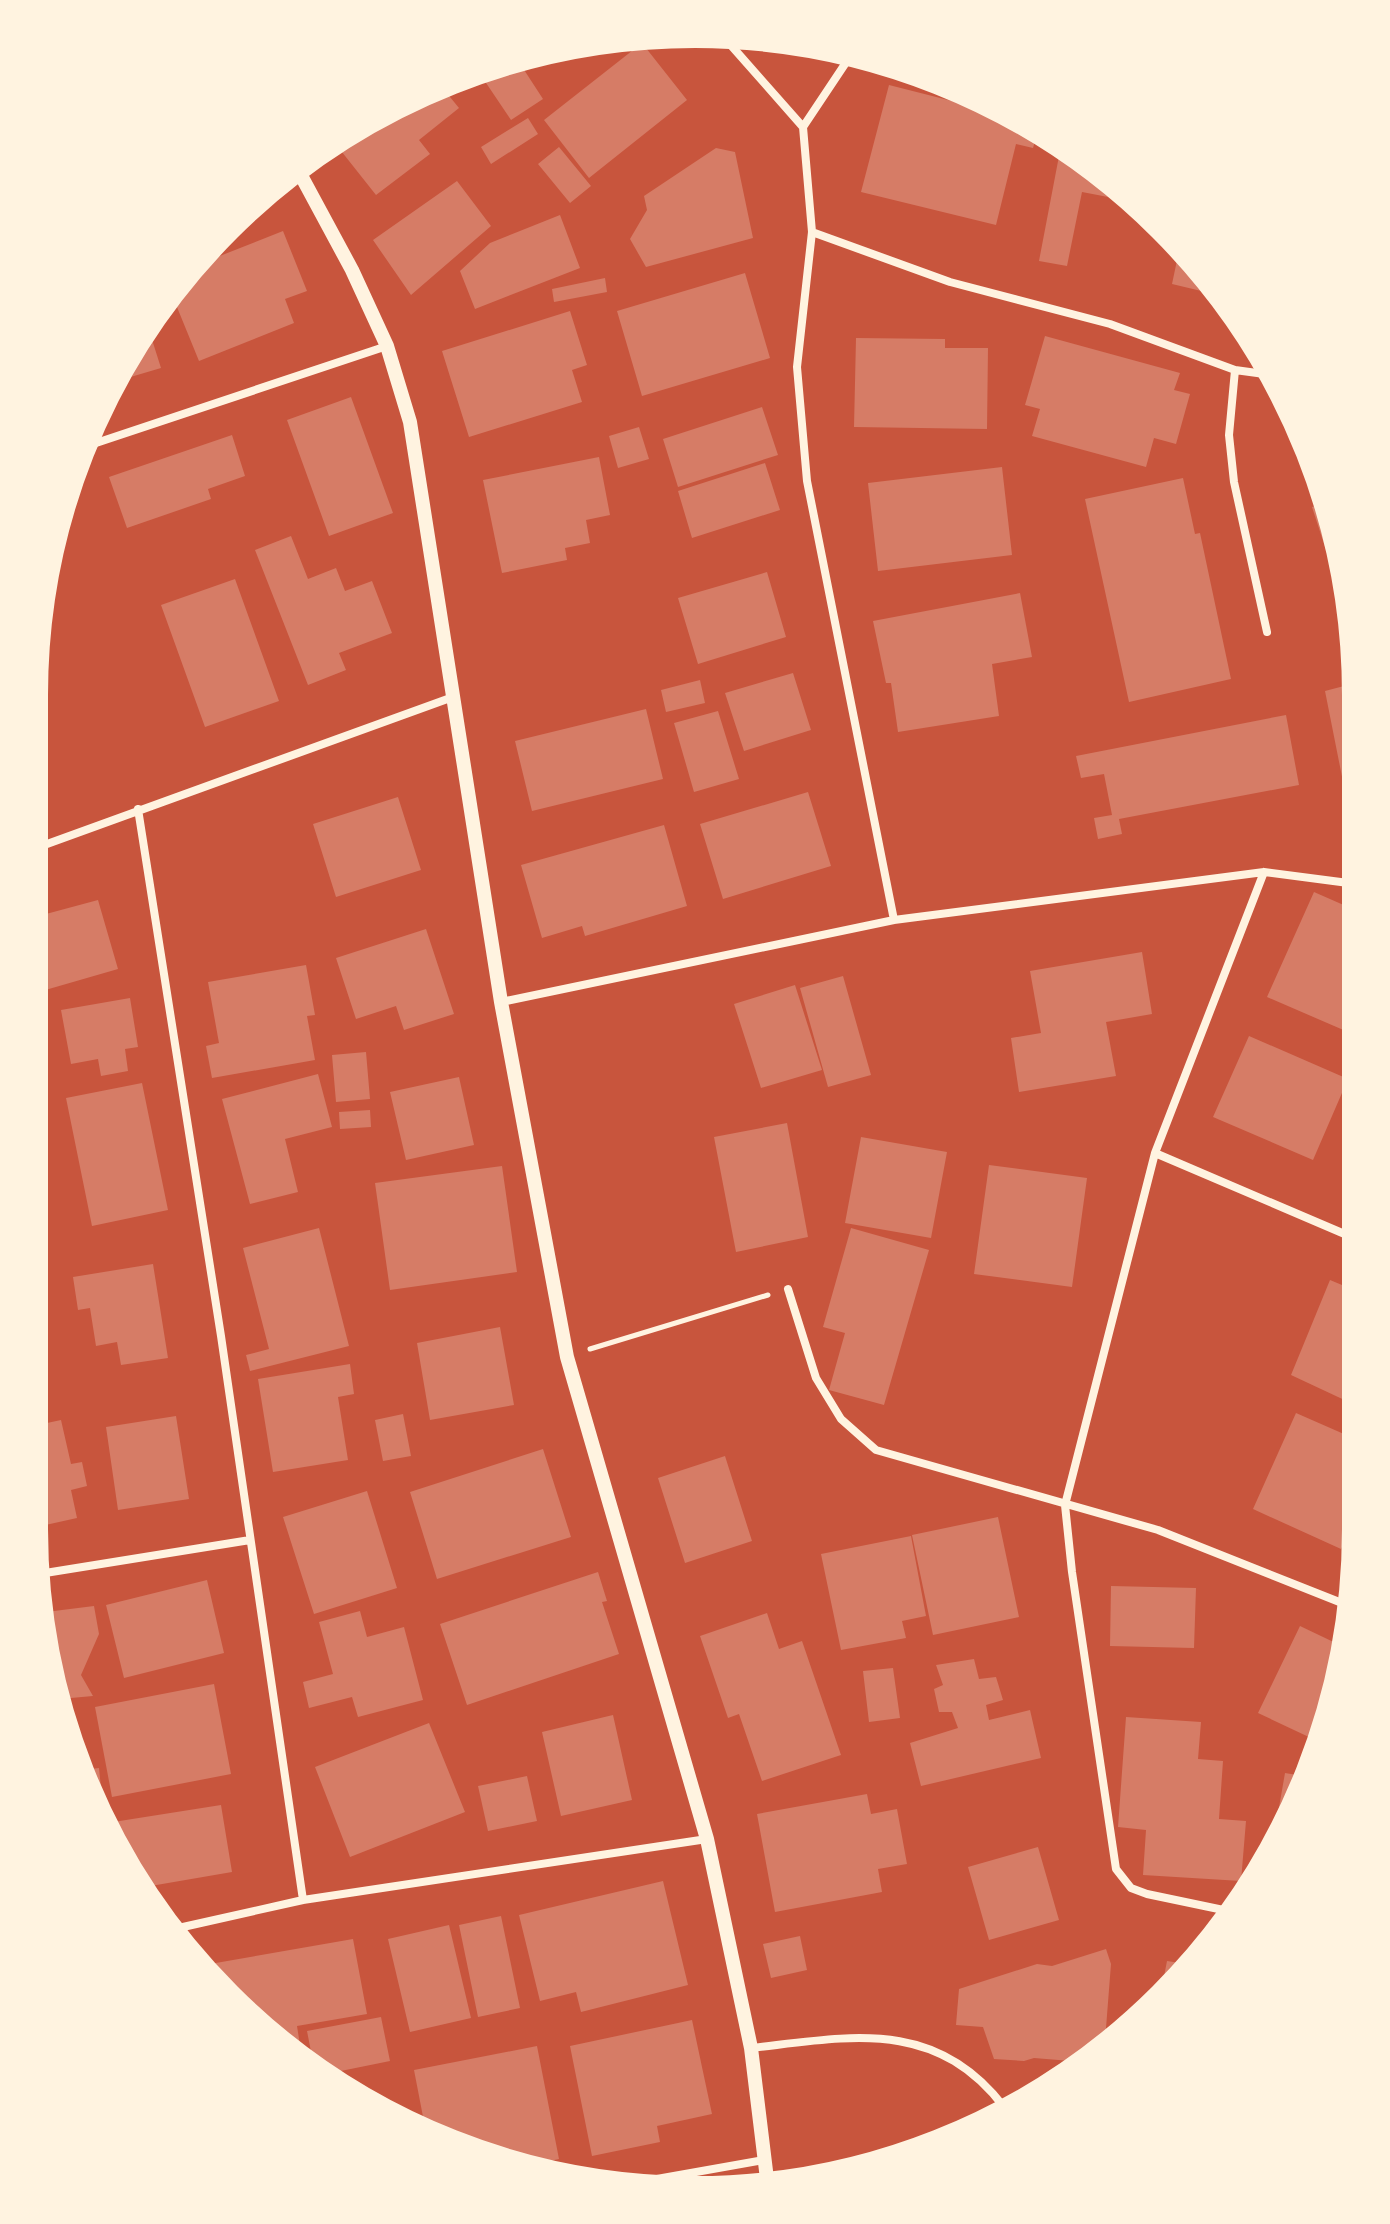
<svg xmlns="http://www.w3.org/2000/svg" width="1390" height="2224" viewBox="0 0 1390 2224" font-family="'Roboto Condensed',sans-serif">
<rect width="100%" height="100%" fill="#c8553d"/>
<!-- building -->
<path fill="#d67c66" d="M642 43 687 100 589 178 544 120Z
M517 59 543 99 511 120 478 71 485 66Z
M889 85 1015 117 1038 131 1033 148 1016 144 996 225 861 192Z
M441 86 459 108 419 140 430 154 376 195 334 142 364 121Z
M528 118 538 134 491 164 481 147Z
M559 147 591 186 570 203 538 164Z
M716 148 735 152 753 238 646 267 630 239 647 210 644 196Z
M1059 156 1086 161 1099 169 1134 202 1082 192 1067 266 1039 261Z
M457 181 491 226 411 295 373 240Z
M560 215 580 268 475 309 460 271 490 243Z
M283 231 307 291 285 299 294 323 199 361 170 290 192 267Z
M1180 246 1194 258 1218 295 1172 284Z
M745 273 770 358 642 396 617 311Z
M605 278 607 292 554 302 552 289Z
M570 311 587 365 572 370 582 402 469 437 442 351Z
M148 327 161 368 117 381Z
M1045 336 1180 373 1174 390 1190 394 1176 444 1154 438 1146 467 1032 436 1040 409 1025 405Z
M856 338 945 339V348H988L987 429 854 427Z
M351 397 393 513 329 536 287 420Z
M762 407 778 455 678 487 663 439Z
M639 427 649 459 618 468 609 436Z
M232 435 245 476 208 489 211 499 127 528 109 477Z
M599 457 610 515 586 520 590 543 565 548 567 560 502 573 483 480Z
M765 463 780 510 692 538 678 491Z
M1002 467 1012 555 878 571 868 483Z
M1183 478 1195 534 1200 533 1231 679 1129 702 1085 499Z
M1327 502 1335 523 1339 546 1326 550 1312 507Z
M291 536 308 579 336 568 345 591 372 581 392 633 339 653 346 670 308 685 255 550Z
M767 572 786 637 698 664 678 598Z
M235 579 279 701 205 727 161 605Z
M1020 593 1032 657 992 664 999 716 898 732 891 683H886L873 621Z
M793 673 811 730 744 751 725 693Z
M700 680 705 703 666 712 661 690Z
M1344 686 1356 692V820L1350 817 1325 691Z
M646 709 663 779 532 811 515 741Z
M718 711 739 779 694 792 674 723Z
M1286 715 1299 785 1119 819 1122 834 1098 839 1094 818 1112 815 1104 774 1081 778 1076 756Z
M808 792 831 866 723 899 700 824Z
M398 797 421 870 336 897 313 824Z
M664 825 687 906 585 936 582 926 542 938 521 865Z
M38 886 46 914 98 900 118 969 35 993 36 887Z
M1314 892 1355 910V1035L1267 997Z
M426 929 454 1014 404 1030 396 1006 356 1019 336 958Z
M1142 952 1152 1014 1106 1022 1116 1076 1019 1092 1011 1038 1041 1033 1030 971Z
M306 965 315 1015 307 1016 315 1060 212 1078 206 1046 219 1043 208 982Z
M843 976 871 1075 828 1087 800 988Z
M795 985 822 1070 761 1088 734 1004Z
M130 998 138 1047 125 1049 128 1071 101 1076 98 1059 71 1064 61 1010Z
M1249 1036 1348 1079 1313 1160 1213 1117Z
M366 1052 370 1099 336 1102 332 1055Z
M318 1074 332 1127 285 1139 298 1192 250 1204 222 1099Z
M459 1077 474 1145 406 1160 390 1092Z
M142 1083 168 1210 92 1226 66 1098Z
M370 1110 371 1127 340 1129 339 1112Z
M787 1123 808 1237 736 1252 714 1137Z
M861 1137 947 1152 931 1238 845 1223Z
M989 1165 1087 1178 1072 1287 974 1274Z
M502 1166 517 1272 390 1290 375 1183Z
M319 1228 349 1346 250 1371 246 1355 269 1349 243 1248Z
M851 1228 929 1250 884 1405 829 1390 845 1333 823 1327Z
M153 1264 168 1358 121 1365 117 1342 96 1346 90 1308 78 1310 73 1277Z
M1330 1280 1354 1290 1353 1404 1291 1375Z
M500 1327 514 1405 430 1420 417 1343Z
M350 1364 354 1394 338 1397 348 1460 273 1472 258 1379Z
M1296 1413 1353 1438V1523L1341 1549 1253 1509Z
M403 1414 411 1456 383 1461 375 1420Z
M176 1416 189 1499 118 1510 106 1427Z
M61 1420 71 1464 82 1462 87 1486 71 1490 77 1518 32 1528 33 1426Z
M543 1449 571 1537 437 1579 410 1492Z
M725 1456 752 1541 685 1563 658 1478Z
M367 1491 397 1588 314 1614 283 1517Z
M998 1517 1019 1617 933 1635 912 1535Z
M911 1536 926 1616 902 1621 906 1638 841 1650 821 1554Z
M598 1572 607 1601 602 1602 619 1654 467 1705 440 1624Z
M207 1580 224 1653 124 1678 106 1605Z
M1111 1586 1196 1588 1194 1648 1110 1646Z
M94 1606 99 1634 81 1675 93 1696 60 1699 46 1612Z
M360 1611 367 1637 404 1627 423 1700 358 1717 352 1697 309 1708 303 1682 333 1674 319 1622Z
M767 1613 779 1649 802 1641 841 1755 762 1781 739 1714 728 1718 700 1636Z
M1300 1626 1344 1647 1321 1733 1315 1730 1311 1738 1258 1713Z
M974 1659 979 1679 996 1677 1003 1700 986 1705 989 1720 1030 1710 1041 1758 921 1786 910 1743 958 1728 952 1712H939L934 1689 943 1685 936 1665Z
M893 1668 900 1718 869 1722 863 1671Z
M214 1684 231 1774 112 1797 95 1707Z
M613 1715 632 1800 561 1816 542 1732Z
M1126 1717 1201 1722 1198 1759 1223 1761 1219 1819 1246 1821 1241 1881 1143 1875 1146 1830 1118 1827Z
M429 1723 465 1812 350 1857 315 1767Z
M99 1768 102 1798 95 1799 81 1770Z
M1285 1773 1309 1777 1273 1842Z
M527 1776 537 1821 488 1831 478 1786Z
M867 1794 871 1814 897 1809 907 1864 878 1869 882 1892 775 1912 757 1814Z
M221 1805 232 1872 139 1888 107 1823Z
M1038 1847 1059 1920 989 1940 968 1867Z
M663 1881 688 1985 581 2012 576 1992 540 2001 519 1915Z
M501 1916 520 2008 478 2017 459 1925Z
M449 1925 471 2018 410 2032 388 1939Z
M800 1936 807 1970 771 1978 763 1944Z
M353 1939 367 2014 297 2026 302 2058 292 2055 211 1969 210 1964Z
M1106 1949 1111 1964 1105 2041 1083 2062 1034 2058 1024 2061 994 2059 983 2027 956 2025 959 1989 1037 1964 1052 1966Z
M1167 1961 1187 1964 1162 1987Z
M381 2017 390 2061 326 2074 314 2067 307 2031Z
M692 2020 712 2114 657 2126 660 2142 592 2156 570 2046Z
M537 2046 559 2159 527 2166 481 2157 425 2127 414 2070Z"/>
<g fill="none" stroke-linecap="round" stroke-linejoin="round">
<!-- path -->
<path stroke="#fff3e0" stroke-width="5" d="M590 1349 768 1295"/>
<!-- minor -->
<path stroke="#fff3e0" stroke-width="8" d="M721 34 803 127 812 232 797 367 807 481 894 920
M803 127 853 52
M812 232 950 282 1110 324 1235 370 1272 375
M1235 370 1229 435 1234 482 1267 632
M81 448 387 346
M138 809 221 1336 303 1900
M36 848 453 697
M501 1002 894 920 1264 872 1356 884
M1155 1153 1354 1238
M788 1289 816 1378 841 1419 876 1450 1158 1530 1352 1607
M39 1574 250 1540
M1233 1912 1147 1894 1131 1888 1116 1869 1072 1572 1065 1505 1155 1153 1264 872
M174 1929 303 1900 707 1839
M751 2048C849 2037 935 2017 1004 2107
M623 2185 764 2160"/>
<!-- tertiary -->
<path stroke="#fff3e0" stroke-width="14" d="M297 168 352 270 387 346 410 422 501 1002 567 1357 707 1839 751 2048 767 2179"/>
</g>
<!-- crop -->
<path d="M0 0H1390V2224H0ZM695 46H695A649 649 0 0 1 1344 695V1529A649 649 0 0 1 695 2178H695A649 649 0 0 1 46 1529V695A649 649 0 0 1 695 46Z" fill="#fff3e0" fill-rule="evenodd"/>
<path fill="none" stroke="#fff3e0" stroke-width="4" d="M695 46H695A649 649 0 0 1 1344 695V1529A649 649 0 0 1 695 2178H695A649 649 0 0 1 46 1529V695A649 649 0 0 1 695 46Z"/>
</svg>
